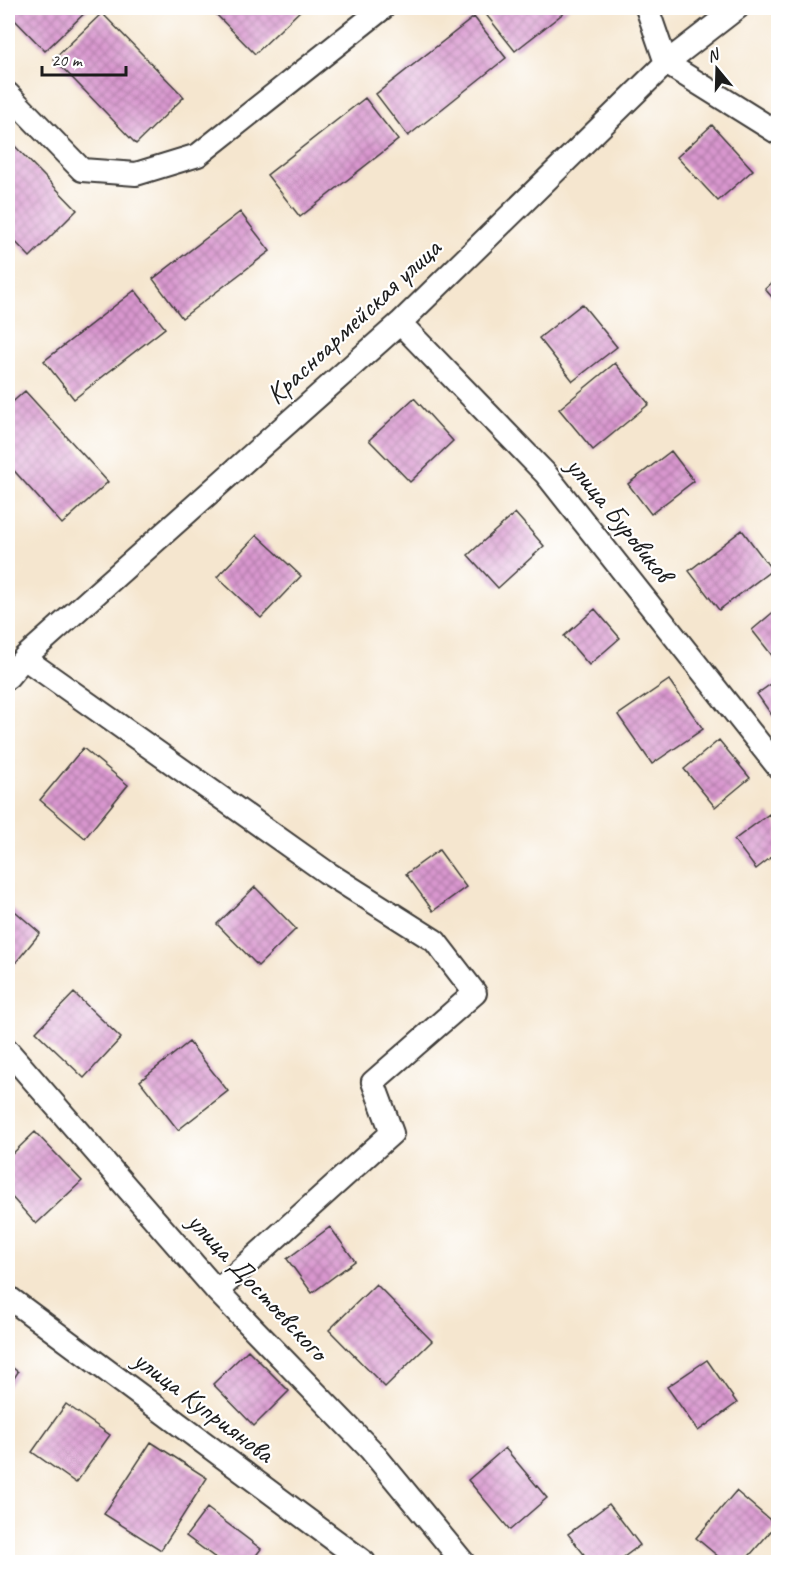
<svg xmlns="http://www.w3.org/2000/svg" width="786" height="1570" viewBox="0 0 786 1570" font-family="Caveat,sans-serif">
<defs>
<pattern id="building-cross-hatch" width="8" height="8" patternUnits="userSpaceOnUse" patternTransform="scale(1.5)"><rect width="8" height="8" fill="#d997cf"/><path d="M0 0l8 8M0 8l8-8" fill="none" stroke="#af7aa7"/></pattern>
</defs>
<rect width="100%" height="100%" fill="#fff"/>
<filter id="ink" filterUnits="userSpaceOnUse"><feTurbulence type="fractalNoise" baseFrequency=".0167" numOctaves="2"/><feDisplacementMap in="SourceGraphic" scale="12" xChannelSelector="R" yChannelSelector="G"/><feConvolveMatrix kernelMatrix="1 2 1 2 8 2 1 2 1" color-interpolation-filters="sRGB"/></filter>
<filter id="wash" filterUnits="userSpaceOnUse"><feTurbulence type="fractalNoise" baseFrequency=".008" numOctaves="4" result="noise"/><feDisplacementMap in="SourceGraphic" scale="24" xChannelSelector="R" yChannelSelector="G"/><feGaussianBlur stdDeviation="1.35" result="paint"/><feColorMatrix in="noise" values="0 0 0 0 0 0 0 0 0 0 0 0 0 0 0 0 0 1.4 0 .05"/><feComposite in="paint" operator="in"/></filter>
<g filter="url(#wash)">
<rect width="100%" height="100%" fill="#f5e6cf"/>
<g id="blocks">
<!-- building -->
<path fill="url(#building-cross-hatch)" d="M8 8H90L45 51 8 13Z
M210 8H303L255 54Z
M490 8H570L515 51 484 12Z
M102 13 184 97 136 144 54 59Z
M474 17 506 58 408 136 376 94Z
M365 98 398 140 300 217 267 175Z
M712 125 753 170 718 201 677 157Z
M8 139 77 210 30 257 8 234Z
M240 212 270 251 182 318 153 279Z
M778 277V304L765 289Z
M135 290 165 328 74 399 44 361Z
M582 304 617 347 573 381 539 338Z
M615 363 649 404 593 450 559 409Z
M25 391 108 482 62 524 8 464V406Z
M414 398 453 441 410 482 369 440Z
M671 451 694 481 651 514 628 484Z
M515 513 544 546 498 588 468 555Z
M742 530 772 570 719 610 689 571Z
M257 535 301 576 261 618 217 577Z
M778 608V663L752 630Z
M595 609 620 638 589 665 564 636Z
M778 679V724L757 694Z
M669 680 703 729 652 764 618 715Z
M719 740 750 778 715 807 684 769Z
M83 748 128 785 85 838 40 800Z
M769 814 778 827V852L756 869 734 840Z
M439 850 466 887 433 911 406 874Z
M255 887 296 929 258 966 217 924Z
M8 905 40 933 8 972Z
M74 993 121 1038 84 1078 36 1032Z
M189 1042 228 1091 178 1130 140 1081Z
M35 1132 82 1181 36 1224 8 1193V1158Z
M330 1227 355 1261 312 1293 287 1259Z
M376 1284 432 1341 385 1387 329 1330Z
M248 1350 289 1391 254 1426 213 1384Z
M707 1360 737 1403 698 1431 667 1387Z
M8 1364 18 1372 8 1388Z
M66 1404 110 1435 76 1483 32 1452Z
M151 1442 207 1478 161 1550 104 1514Z
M505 1448 547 1498 510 1530 468 1480Z
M736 1491 776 1525 744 1562H725L696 1538Z
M609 1504 640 1545 617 1562H590L568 1534Z
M207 1508 261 1549 251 1562H221L186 1536Z"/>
</g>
</g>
<g filter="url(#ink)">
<use href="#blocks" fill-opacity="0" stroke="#3d3a37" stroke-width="1.5"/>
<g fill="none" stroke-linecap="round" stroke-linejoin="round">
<!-- street casing -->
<g stroke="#3d3a37" stroke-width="26">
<path id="street" d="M647 8 666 63 778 133
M8 94 82 170 136 174 198 155 383 8
M400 323 545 473 778 767
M24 658 326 872 435 941 475 993 373 1082 392 1133 217 1291
M8 677 24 658 400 323 666 63 737 8
M8 1051 217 1291 370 1449 463 1562
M8 1297 364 1562"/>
</g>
<!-- street -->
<use href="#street" stroke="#fff" stroke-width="22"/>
</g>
</g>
<g text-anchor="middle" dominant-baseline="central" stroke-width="4.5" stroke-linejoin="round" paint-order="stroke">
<!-- street labels -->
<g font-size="28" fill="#1c1c1c" stroke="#fff">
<text transform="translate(353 321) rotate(-43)">Красноармейская улица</text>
<text transform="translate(620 519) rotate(51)">улица Буровиков</text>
<text transform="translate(258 1286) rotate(47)">улица Достоевского</text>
<text transform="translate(204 1406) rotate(37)">улица Куприянова</text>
</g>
</g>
<!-- margin -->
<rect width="786" height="1570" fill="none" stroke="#fff" stroke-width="30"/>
<!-- north arrow -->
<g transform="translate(717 69) rotate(341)" stroke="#ffffff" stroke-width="4.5" paint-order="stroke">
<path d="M0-4.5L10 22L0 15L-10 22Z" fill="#1c1c1c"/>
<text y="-9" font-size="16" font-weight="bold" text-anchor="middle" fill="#1c1c1c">N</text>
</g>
<!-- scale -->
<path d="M42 66v9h84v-9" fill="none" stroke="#1c1c1c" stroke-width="3"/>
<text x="51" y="66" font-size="18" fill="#1c1c1c" stroke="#ffffff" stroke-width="4.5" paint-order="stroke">20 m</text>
</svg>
